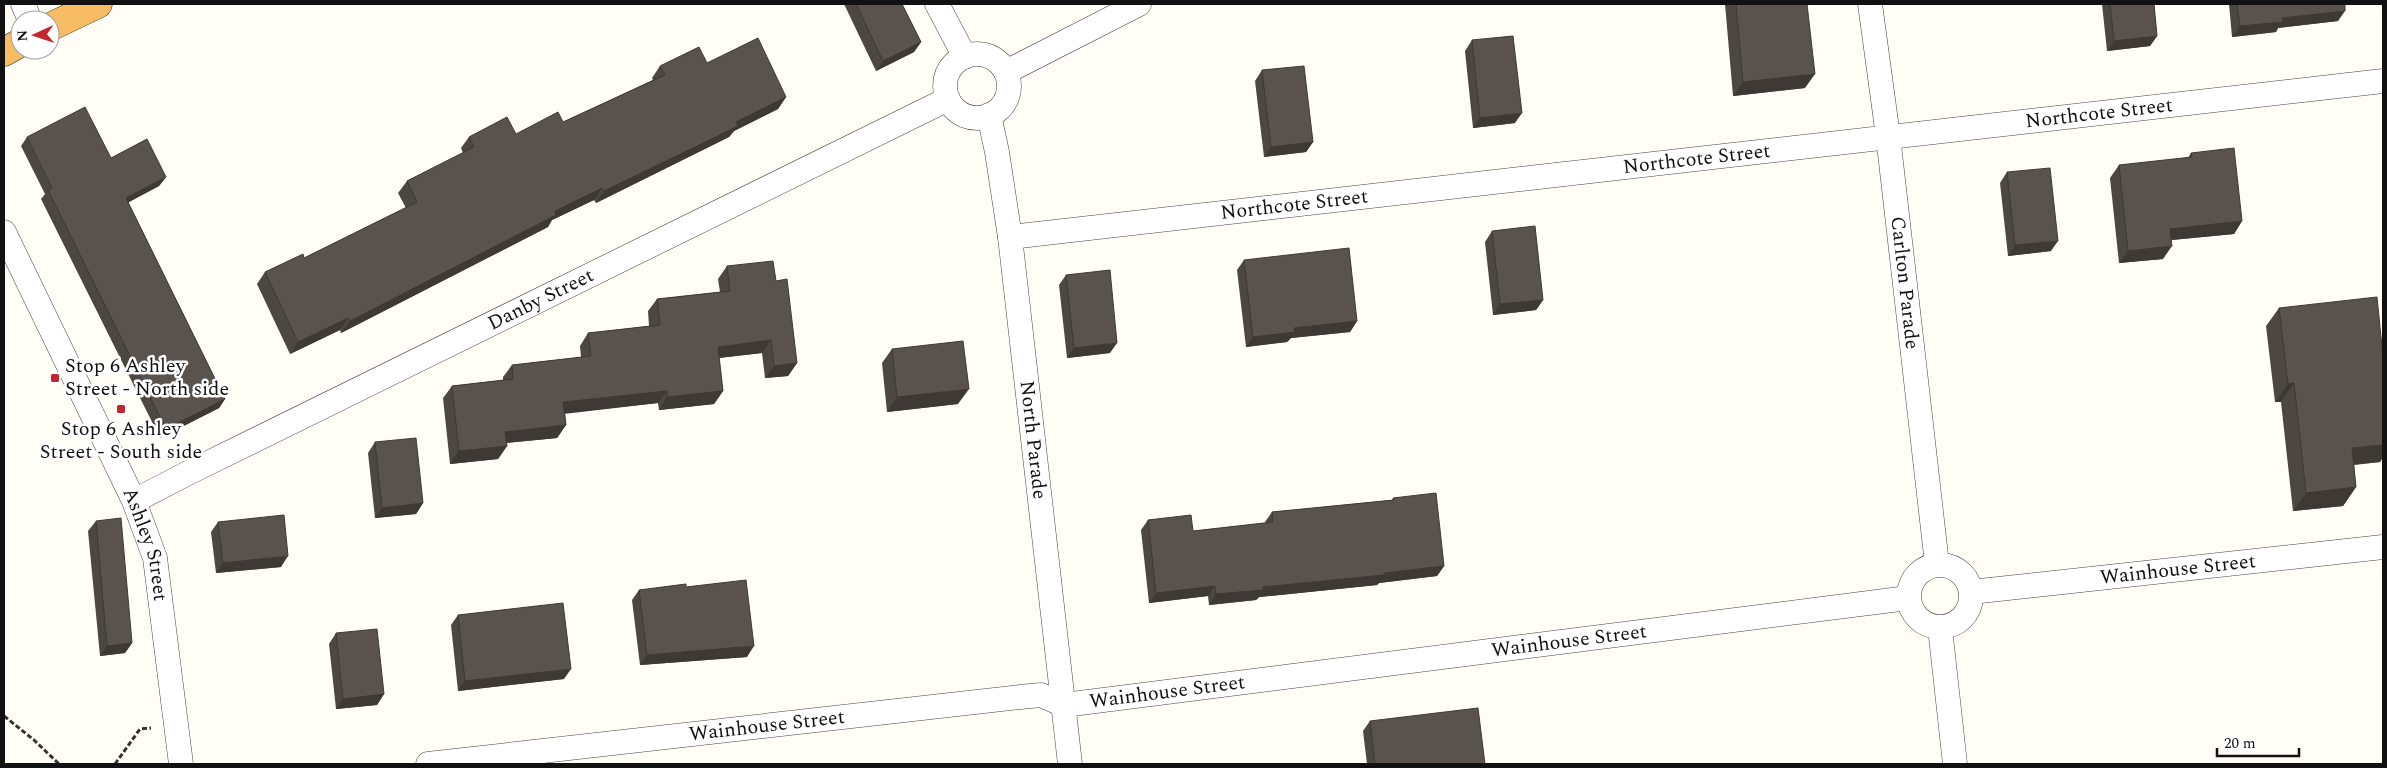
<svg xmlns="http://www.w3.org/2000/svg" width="2387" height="768" viewBox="0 0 2387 768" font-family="Spectral,serif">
<rect width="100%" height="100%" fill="#fffdf5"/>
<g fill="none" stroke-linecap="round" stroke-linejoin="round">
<!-- minor casing -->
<g stroke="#444" stroke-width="25">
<g id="minor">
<path d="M23 4 30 20"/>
<path d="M937 4 965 57"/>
<path id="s1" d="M1870 4 1888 136 1937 564"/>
<circle cx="977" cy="86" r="32"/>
<path d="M1006 72 1139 4"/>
<path id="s2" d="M989 115 997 152 1010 237 1070 764"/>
<path id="s3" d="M4 232 134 501 155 558 181 764"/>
<path id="s4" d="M1010 237 2383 81"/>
<path id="s5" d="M134 501 188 473 948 99"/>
<circle cx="1940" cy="596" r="31"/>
<path id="s6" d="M1971 592 2383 547"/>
<path d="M1940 628 1955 764"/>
<path id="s7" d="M428 764 1020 697 1041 695 1064 705 1908 598"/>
</g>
</g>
<!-- trunk casing -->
<g stroke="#222" stroke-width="29">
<path id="trunk" d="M50 27 98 4
M4 52 20 43"/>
</g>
<!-- path -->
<path stroke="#333" stroke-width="3" stroke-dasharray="5 2.5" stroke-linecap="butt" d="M4 716 34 740 59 764
M115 764 140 729 151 728"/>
<!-- minor -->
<use href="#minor" stroke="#fff" stroke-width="24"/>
<!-- trunk -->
<use href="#trunk" stroke="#f7bc64" stroke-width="28"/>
</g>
<!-- wall -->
<path fill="#4d4742" d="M844 4H902L921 42 914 52 876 71Z
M1725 4H1807L1805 88 1733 96Z
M2102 4H2154L2157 36 2150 46 2107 51Z
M2229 4H2345L2338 21 2278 28 2276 32 2232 37Z
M1472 40 1515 123 1473 128 1465 51Z
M707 63 786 97 778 109 734 131 729 137 596 203 594 200 552 220 548 227 341 333 340 330 290 354 257 284 265 272 304 258 406 208 398 193 407 181 463 153 461 148 469 137 516 134 563 122 653 80 652 78 660 66Z
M1262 70 1313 142 1306 152 1264 157 1255 81Z
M27 137 111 158 166 177 159 186 128 202 225 399 219 408 160 438 41 199 45 194 21 146Z
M2191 153 2242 221 2234 234 2171 240 2163 259 2119 263 2110 178 2119 165 2188 158Z
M2007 172 2051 251 2008 256 2000 183Z
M1492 231 1543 300 1536 310 1493 315 1485 242Z
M1244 260 1357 321 1350 332 1291 338 1287 342 1246 347 1237 270Z
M727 266 776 281 797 363 788 376 765 378 762 353 719 358 723 391 714 404 659 410 658 403 565 413 566 425 557 438 506 443 507 446 498 459 450 464 443 398 452 386 503 380V377L512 365 581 357 580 346 588 333 649 326 648 311 657 299 720 292 718 279Z
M1066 275 1110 353 1067 358 1059 285Z
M2279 308 2383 357V457L2380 462 2354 465 2356 487 2343 506 2293 511 2281 402H2275L2266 326Z
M892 349 958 404 887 412 882 363Z
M375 442 423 503 416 514 375 518 368 453Z
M1393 498 1444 566 1437 576 1379 583 1377 585 1259 597 1256 600 1209 605 1208 596 1149 603 1141 530 1148 520 1193 531 1265 523V522L1272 512 1392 500Z
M96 521 132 643 125 653 100 656 88 531Z
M218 522 281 567 216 573 211 532Z
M686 587 747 657 640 665 632 600 639 590Z
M458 615 564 679 458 691 451 625Z
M336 633 384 694 377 705 336 709 329 644Z
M1370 721 1485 764H1367L1363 731Z"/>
<!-- shaded-wall -->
<path fill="#3f3936" d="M2345 11 2338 21 2278 28 2276 32 2232 37 2240 26 2282 18Z
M2157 36 2150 46 2107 51 2114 41Z
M921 42 914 52 876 71 883 61Z
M1815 74 1805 88 1733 96 1743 82Z
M786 97 778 109 734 131 729 137 596 203 604 191 736 122Z
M1522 113 1515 123 1473 128 1480 118Z
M1313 142 1306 152 1264 157 1271 147Z
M166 177 159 186 120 207 126 198Z
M602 188 594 200 552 220 548 227 341 333 350 321 555 211Z
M2242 221 2234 234 2161 241 2170 229Z
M2058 241 2051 251 2008 256 2015 245Z
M2172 246 2163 259 2119 263 2128 251Z
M1543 300 1536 310 1493 315 1500 304Z
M348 318 340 330 290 354 298 342Z
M1357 321 1350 332 1291 338 1287 342 1246 347 1253 337 1294 328Z
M771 340 762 353 709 359 718 347Z
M1117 343 1110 353 1067 358 1074 348Z
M797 363 788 376 765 378 774 366Z
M2294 383 2281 402H2275L2288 384Z
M969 389 958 404 887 412 897 397Z
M667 391 658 403 555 415 563 402Z
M723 391 714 404 659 410 667 397Z
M225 399 219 408 160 438 166 429Z
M566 425 557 438 496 444 505 432Z
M2383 445V457L2380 462 2339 466 2352 448Z
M507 446 498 459 450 464 459 451Z
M2356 487 2343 506 2293 511 2306 493Z
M423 503 416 514 375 518 382 508Z
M288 556 281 567 216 573 223 563Z
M1444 566 1437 576 1379 583 1377 585 1259 597 1256 600 1209 605 1216 594 1263 587Z
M1215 586 1208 596 1149 603 1156 593Z
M132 643 125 653 100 656 107 646Z
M754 646 747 657 640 665 647 655Z
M571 669 564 679 458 691 465 681Z
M384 694 377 705 336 709 343 699Z"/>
<!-- building -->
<path fill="#5a524d" stroke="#3f3936" d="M856 4H902L921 42 883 61Z
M1736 4H1807L1815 74 1743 82Z
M2110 4H2154L2157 36 2114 41Z
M2237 4H2345V11L2282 18 2283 22 2240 26Z
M1513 36 1522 113 1480 118 1472 40Z
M758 38 786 97 736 122 738 126 699 145 604 191 602 188 555 211 556 215 350 321 348 318 298 342 265 272 303 254 304 258 417 202 407 181 474 147 469 137 507 117 516 134 558 112 563 122 665 75 660 66 699 47 707 63Z
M1304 66 1313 142 1271 147 1262 70Z
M85 107 111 158 147 139 166 177 126 198 225 399 166 429 48 190 52 188 27 137Z
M2234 148 2242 221 2170 229 2172 246 2128 251 2119 165 2192 157 2191 153Z
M2050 168 2058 241 2015 245 2007 172Z
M1535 226 1543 300 1500 304 1492 231Z
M1349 248 1357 321 1294 328 1295 332 1253 337 1244 260Z
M773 261 776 281 787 279 797 363 774 366 771 340 718 347 723 391 667 397V391L563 402 566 425 505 432 507 446 459 451 452 386 513 379 512 365 591 356 588 333 660 325 657 299 730 291 727 266Z
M1110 270 1117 343 1074 348 1066 275Z
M2377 297 2383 357V445L2352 448 2356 487 2306 493 2294 383 2288 384 2279 308Z
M963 341 969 389 897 397 892 349Z
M416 438 423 503 382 508 375 442Z
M1436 493 1444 566 1384 573V575L1263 587V590L1216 594 1215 586 1156 593 1148 520 1191 515 1193 531 1273 522 1272 512 1394 500 1393 498Z
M284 515 288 556 223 563 218 522Z
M121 518 132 643 107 646 96 521Z
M746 580 754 646 647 655 639 590 686 584V587Z
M563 603 571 669 465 681 458 615Z
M377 629 384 694 343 699 336 633Z
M1478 708 1485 764H1375L1370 721Z"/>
<!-- markers -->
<g fill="#c4262e" stroke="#fff" stroke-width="2">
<rect x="50" y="373" width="10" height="10" rx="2.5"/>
<rect x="116" y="404" width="10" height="10" rx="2.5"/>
</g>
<g text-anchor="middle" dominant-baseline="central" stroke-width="5" stroke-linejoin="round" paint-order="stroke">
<!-- street labels -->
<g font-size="20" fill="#111" stroke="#fff">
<text stroke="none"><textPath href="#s4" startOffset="1096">Northcote Street</textPath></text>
<text stroke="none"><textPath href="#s4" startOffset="691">Northcote Street</textPath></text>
<text stroke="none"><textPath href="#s4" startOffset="286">Northcote Street</textPath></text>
<text stroke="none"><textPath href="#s1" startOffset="281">Carlton Parade</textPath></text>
<text stroke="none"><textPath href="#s5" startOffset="454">Danby Street</textPath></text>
<text stroke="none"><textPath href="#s2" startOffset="328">North Parade</textPath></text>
<text stroke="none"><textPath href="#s3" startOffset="344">Ashley Street</textPath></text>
<text stroke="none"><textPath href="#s6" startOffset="208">Wainhouse Street</textPath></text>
<text stroke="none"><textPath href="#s7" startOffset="1151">Wainhouse Street</textPath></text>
<text stroke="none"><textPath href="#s7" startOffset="746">Wainhouse Street</textPath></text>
<text stroke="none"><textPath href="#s7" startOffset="341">Wainhouse Street</textPath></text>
</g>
<!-- poi labels -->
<g font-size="20" fill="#111" stroke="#fff" text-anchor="start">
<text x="65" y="366">Stop 6 Ashley<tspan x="65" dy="23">Street - North side</tspan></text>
<text x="121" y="429" text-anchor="middle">Stop 6 Ashley<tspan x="121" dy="23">Street - South side</tspan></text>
</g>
</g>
<!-- border -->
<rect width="2387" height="768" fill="none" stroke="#111111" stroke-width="10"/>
<!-- north arrow -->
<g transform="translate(35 35) rotate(267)"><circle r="24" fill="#ffffff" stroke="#a0a0a0"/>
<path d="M0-4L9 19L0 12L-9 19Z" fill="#c4262e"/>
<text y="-8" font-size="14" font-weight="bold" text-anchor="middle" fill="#111111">N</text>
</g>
<!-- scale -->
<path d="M2217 748v8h82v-8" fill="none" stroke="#111111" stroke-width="2.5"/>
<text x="2224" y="748" font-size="15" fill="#111111" stroke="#ffffff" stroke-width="4" paint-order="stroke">20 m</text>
</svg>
